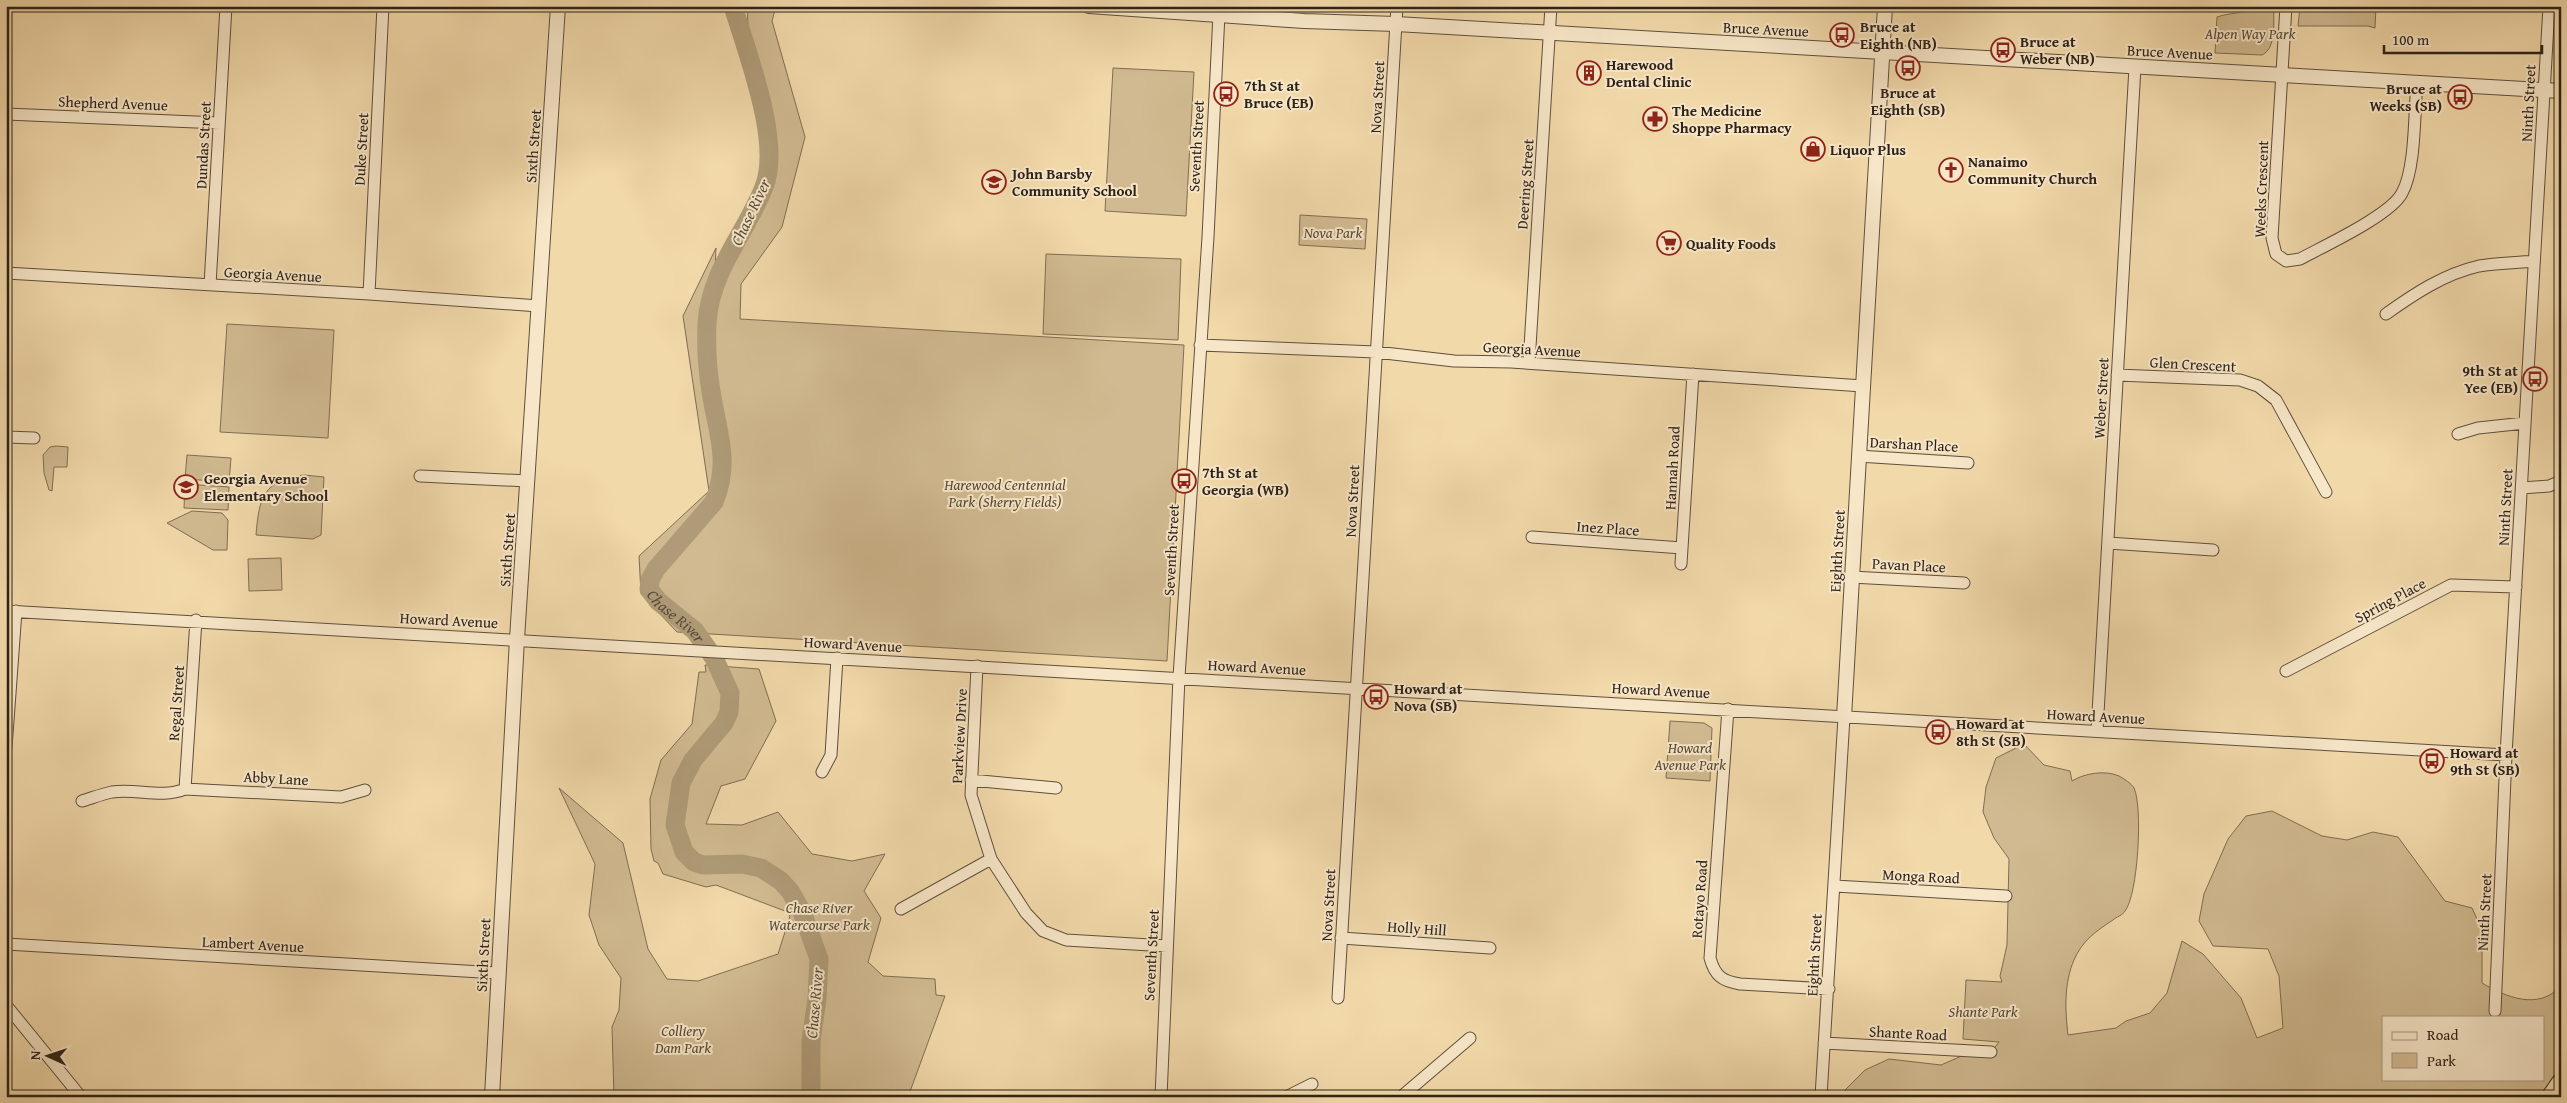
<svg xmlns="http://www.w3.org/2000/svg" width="2567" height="1103" viewBox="0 0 2567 1103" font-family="'Gentium Book Plus',serif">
<rect width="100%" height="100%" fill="#f2d9aa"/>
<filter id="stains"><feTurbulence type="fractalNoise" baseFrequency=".004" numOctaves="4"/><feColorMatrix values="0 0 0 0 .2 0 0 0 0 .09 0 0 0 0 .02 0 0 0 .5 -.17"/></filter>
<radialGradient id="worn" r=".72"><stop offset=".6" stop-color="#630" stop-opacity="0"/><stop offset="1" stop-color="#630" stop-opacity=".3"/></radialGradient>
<!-- green -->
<path fill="#d1ba91" stroke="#7f6e54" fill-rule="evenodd" d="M747 6H776L772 21 805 137 782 227 741 284 740 319 1184 345 1167 661 677 632 641 594 639 556 709 491 683 316 716 248 715 270 762 187 773 132 768 101 750 62Z
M2258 6H2274C2273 22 2277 48 2262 55L2215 53 2217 17C2231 12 2247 14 2258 6Z
M2300 6H2376L2375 28 2368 26H2298Z
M1113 68 1194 72 1186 216 1105 211Z
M1300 215 1367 219 1365 249 1299 245Z
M1046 254 1181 259 1178 340 1043 334Z
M227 324 334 330 328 438 220 432Z
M56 446 68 447 67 467H54L52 491 49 490 44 473 43 455 50 447Z
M187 455 231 458 229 482 185 479Z
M304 475 324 477 321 535 313 539 256 535C259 498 263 480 304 475Z
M185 484 229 487 228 510 184 508Z
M192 511 222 513 228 520 227 550H213L167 523Z
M281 558 282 590 249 591 248 559Z
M705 665 759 669 776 721 745 779 721 786 706 824 742 825 778 812 812 854 852 861 885 854 864 891 881 918 868 962 883 976 935 979 936 995 945 996 908 1097H614L612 1027 619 1010 621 978 599 945 589 915 595 864 559 788 623 843 648 949 667 979 698 981 778 954 790 916 785 911 716 885 706 887 663 874 658 863 654 861 651 849 650 799 661 760 692 724 699 672H706Z
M1670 721 1704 723 1712 728 1710 781 1666 778Z
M2024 744 2044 765 2070 771 2072 781C2085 773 2105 770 2119 776 2123 778 2132 784 2134 788 2143 807 2138 895 2125 911 2123 915 2116 917 2113 920 2096 931 2082 941 2074 960 2064 983 2065 1010 2068 1035L2116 1028 2126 1021 2150 1013 2167 993 2182 941 2203 954 2241 998 2257 1038 2283 1028 2279 976 2268 949 2213 946 2199 921 2204 894 2228 839 2246 816 2272 811 2322 836 2347 840 2373 832 2398 837 2445 901 2472 908 2482 930V983C2506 997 2538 1011 2561 986V1097H1843L1845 1090 1865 1070 1889 1059 1941 1065 1966 1054 1991 1052 1999 1042 1963 1039 1966 980 2002 982 2000 976 2007 945 2009 859 1994 838 1983 812 1986 787 1996 758ZM2383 1017H2543V1079H2383Z"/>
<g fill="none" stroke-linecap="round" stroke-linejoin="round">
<!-- river -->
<path stroke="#af9b78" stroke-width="19" id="s1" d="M733 6C747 53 782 142 764 187 746 233 710 271 707 323 706 346 707 368 711 391 717 432 731 461 714 502L656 569 650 580 649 589 658 601 695 631 714 658 730 693 729 712 724 723 693 760 681 783 675 825 684 852 694 862 703 865 742 864 761 868 781 881 790 891 802 912 819 959 817 999 811 1041V1097"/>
<!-- minor casing -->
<g stroke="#5e503c" stroke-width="13">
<path id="minor" d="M2286 6 2272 238 2276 254 2286 261 2300 259C2324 246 2391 215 2402 193 2416 168 2414 112 2417 83
M6 114 219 123
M6 273 369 294 539 306
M210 285 226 6
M369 294 383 6
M2386 314C2414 294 2444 274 2479 266 2497 263 2516 263 2534 261
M1200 345 1376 352 1454 361 1511 362 1863 386
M1529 363 1551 6
M2117 375 2240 380 2258 386 2276 400 2326 492
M2458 434 2478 428 2525 423
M6 437 34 438
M1858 456 1968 463
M420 476 528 481
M2522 488 2549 486 2561 481
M1532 537 1682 548
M2108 543 2213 550
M1681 564 1693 374
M1851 577 1964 583
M6 611 2506 755
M977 666 971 795 991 859 1026 913 1043 931 1066 940 1167 946
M2286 671 2451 585 2516 587
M1728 709 1710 958C1715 976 1722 981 1740 984L1829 989
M2097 731 2135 67
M6 748 16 611
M822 772 831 755 837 658
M971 780 1056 788
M185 789 196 620
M82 801C92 798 102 794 112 792 137 788 161 799 185 789L341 797 365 790
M1835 886 2006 896
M901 909 991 859
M1341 938 1490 948
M6 944 498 973
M1338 998 1397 6
M6 1005 81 1097
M2495 1011 2506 755 2549 6
M1824 1043 1991 1052
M1161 1097 1179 677 1208 237 1219 14
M1286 1097 1312 1084
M1401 1097 1470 1038
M1821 1097 1844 717"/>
</g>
<!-- tertiary casing -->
<g stroke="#5e503c" stroke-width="16">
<path id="tertiary" d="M1089 6 1304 21 1396 24 2561 91
M1844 717 1885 6
M492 1097 517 639 558 6"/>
</g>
<!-- motorway casing -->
<g stroke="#2d2218" stroke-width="22">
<path id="motorway" d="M2552 1097 2561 1084"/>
</g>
<!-- minor -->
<use href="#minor" stroke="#f7e6c8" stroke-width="11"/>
<!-- tertiary -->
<use href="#tertiary" stroke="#f7e6c8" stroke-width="14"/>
<!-- motorway -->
<use href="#motorway" stroke="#f2d9aa" stroke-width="20"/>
</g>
<!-- icons -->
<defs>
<g id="bus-ring" transform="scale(1.25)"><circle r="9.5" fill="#f7e6c8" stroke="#8f2418" stroke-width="1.5"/><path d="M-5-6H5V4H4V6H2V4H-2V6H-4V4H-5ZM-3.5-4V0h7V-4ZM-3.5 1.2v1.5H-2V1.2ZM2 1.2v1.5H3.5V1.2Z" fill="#8f2418"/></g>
<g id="building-ring" transform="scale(1.25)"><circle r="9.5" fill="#f7e6c8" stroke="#8f2418" stroke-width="1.5"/><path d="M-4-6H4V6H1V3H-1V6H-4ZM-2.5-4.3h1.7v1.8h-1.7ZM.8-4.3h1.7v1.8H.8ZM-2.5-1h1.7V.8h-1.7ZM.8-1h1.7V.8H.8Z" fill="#8f2418"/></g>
<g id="pharmacy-ring" transform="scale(1.25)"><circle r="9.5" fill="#f7e6c8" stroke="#8f2418" stroke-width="1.5"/><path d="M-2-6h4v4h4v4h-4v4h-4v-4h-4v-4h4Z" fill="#8f2418"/></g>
<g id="shop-ring" transform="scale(1.25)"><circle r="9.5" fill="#f7e6c8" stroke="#8f2418" stroke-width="1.5"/><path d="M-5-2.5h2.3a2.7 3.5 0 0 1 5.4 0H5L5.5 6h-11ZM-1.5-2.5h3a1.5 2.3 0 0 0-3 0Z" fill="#8f2418"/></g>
<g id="church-ring" transform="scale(1.25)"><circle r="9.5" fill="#f7e6c8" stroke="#8f2418" stroke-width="1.5"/><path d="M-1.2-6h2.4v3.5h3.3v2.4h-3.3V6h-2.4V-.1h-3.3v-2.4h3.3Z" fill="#8f2418"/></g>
<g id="school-ring" transform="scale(1.25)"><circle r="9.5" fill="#f7e6c8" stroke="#8f2418" stroke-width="1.5"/><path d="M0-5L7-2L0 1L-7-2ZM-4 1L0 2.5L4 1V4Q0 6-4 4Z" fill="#8f2418"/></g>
<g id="supermarket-ring" transform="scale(1.25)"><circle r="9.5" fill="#f7e6c8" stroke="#8f2418" stroke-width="1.5"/><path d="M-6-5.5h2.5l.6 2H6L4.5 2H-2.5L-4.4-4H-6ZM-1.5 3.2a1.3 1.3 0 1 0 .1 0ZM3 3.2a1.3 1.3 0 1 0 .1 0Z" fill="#8f2418"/></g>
</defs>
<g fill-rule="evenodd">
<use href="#bus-ring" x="1842" y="35"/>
<use href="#bus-ring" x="2003" y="50"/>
<use href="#bus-ring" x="1908" y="68"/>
<use href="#building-ring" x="1589" y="73"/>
<use href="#bus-ring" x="1226" y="94"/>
<use href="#bus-ring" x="2460" y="97"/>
<use href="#pharmacy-ring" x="1655" y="119"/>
<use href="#shop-ring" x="1813" y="149"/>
<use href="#church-ring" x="1951" y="170"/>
<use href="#school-ring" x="994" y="182"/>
<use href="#supermarket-ring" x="1669" y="243"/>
<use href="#bus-ring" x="2535" y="379"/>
<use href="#bus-ring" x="1184" y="481"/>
<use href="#school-ring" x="186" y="487"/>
<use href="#bus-ring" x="1376" y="697"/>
<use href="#bus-ring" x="1938" y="732"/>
<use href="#bus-ring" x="2432" y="761"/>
</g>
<g text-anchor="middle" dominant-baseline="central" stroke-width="4" stroke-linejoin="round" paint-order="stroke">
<!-- poi labels -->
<g font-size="15" font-weight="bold" fill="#2d2218" stroke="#f7e6c8" text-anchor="start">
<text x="1860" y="26">Bruce at<tspan x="1860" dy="17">Eighth (NB)</tspan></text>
<text x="2020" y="41">Bruce at<tspan x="2020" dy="17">Weber (NB)</tspan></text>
<text x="1606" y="64">Harewood<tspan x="1606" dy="17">Dental Clinic</tspan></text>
<text x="1244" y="85">7th St at<tspan x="1244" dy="17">Bruce (EB)</tspan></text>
<text x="2442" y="88" text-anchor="end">Bruce at<tspan x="2442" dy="17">Weeks (SB)</tspan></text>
<text x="1908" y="92" text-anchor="middle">Bruce at<tspan x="1908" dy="17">Eighth (SB)</tspan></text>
<text x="1672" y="110">The Medicine<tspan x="1672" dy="17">Shoppe Pharmacy</tspan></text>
<text x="1830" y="149">Liquor Plus</text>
<text x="1968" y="161">Nanaimo<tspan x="1968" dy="17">Community Church</tspan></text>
<text x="1012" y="173">John Barsby<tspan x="1012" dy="17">Community School</tspan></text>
<text x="1686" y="243">Quality Foods</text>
<text x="2518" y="370" text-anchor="end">9th St at<tspan x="2518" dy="17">Yee (EB)</tspan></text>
<text x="1202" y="472">7th St at<tspan x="1202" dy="17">Georgia (WB)</tspan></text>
<text x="204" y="478">Georgia Avenue<tspan x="204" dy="17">Elementary School</tspan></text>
<text x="1394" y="688">Howard at<tspan x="1394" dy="17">Nova (SB)</tspan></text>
<text x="1956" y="723">Howard at<tspan x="1956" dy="17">8th St (SB)</tspan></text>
<text x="2450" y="752">Howard at<tspan x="2450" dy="17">9th St (SB)</tspan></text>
</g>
<!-- street labels -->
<g font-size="15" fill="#2d2218" stroke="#f7e6c8">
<text transform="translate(1766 29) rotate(3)">Bruce Avenue</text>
<text transform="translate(2170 52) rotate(3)">Bruce Avenue</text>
<text transform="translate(1377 97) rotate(-87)">Nova Street</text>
<text transform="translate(113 103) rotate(2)">Shepherd Avenue</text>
<text transform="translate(2528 103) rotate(-87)">Ninth Street</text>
<text transform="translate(203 145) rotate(-87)">Dundas Street</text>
<text transform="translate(533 146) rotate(-86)">Sixth Street</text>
<text transform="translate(1196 146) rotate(-87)">Seventh Street</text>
<text transform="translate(361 149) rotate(-87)">Duke Street</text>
<text transform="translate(1525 184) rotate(-86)">Deering Street</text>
<text transform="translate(2261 189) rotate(-88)">Weeks Crescent</text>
<text transform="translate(273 274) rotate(3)">Georgia Avenue</text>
<text transform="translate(1532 349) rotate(3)">Georgia Avenue</text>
<text transform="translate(2193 364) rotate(3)">Glen Crescent</text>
<text transform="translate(2101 398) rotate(-87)">Weber Street</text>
<text transform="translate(1914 444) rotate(3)">Darshan Place</text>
<text transform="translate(1672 468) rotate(-87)">Hannah Road</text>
<text transform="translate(1352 501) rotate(-87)">Nova Street</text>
<text transform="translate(2505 507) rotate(-87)">Ninth Street</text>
<text transform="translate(1608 528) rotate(4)">Inez Place</text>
<text transform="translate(507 550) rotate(-86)">Sixth Street</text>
<text transform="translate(1171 550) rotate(-87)">Seventh Street</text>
<text transform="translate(1837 551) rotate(-87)">Eighth Street</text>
<text transform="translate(1909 565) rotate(3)">Pavan Place</text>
<text transform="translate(2390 600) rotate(-28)">Spring Place</text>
<text transform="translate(449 620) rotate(3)">Howard Avenue</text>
<text transform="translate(853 644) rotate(3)">Howard Avenue</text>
<text transform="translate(1257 667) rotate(3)">Howard Avenue</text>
<text transform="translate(1661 690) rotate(3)">Howard Avenue</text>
<text transform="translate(176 703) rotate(-86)">Regal Street</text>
<text transform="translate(2096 716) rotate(3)">Howard Avenue</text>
<text transform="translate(959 736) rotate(-87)">Parkview Drive</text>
<text transform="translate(276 778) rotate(3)">Abby Lane</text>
<text transform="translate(1921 876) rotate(3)">Monga Road</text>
<text transform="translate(1699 899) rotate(-86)">Rotayo Road</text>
<text transform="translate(1328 905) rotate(-87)">Nova Street</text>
<text transform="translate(2484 912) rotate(-87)">Ninth Street</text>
<text transform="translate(1417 928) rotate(4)">Holly Hill</text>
<text transform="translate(253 944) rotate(3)">Lambert Avenue</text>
<text transform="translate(483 955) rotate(-87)">Sixth Street</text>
<text transform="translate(1151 955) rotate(-87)">Seventh Street</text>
<text transform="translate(1814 955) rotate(-87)">Eighth Street</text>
<text transform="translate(1908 1033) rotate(3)">Shante Road</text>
</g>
<!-- park labels -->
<g font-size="15" font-style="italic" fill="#564836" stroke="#f7e6c8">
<text x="2250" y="33">Alpen Way Park</text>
<text x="1333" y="232">Nova Park</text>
<text x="1005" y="484">Harewood Centennial<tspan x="1005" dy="17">Park (Sherry Fields)</tspan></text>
<text x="1690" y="747">Howard<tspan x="1690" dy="17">Avenue Park</tspan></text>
<text x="819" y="907">Chase River<tspan x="819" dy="17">Watercourse Park</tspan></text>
<text x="1983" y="1011">Shante Park</text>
<text x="683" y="1030">Colliery<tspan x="683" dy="17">Dam Park</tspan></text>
</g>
<!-- water labels -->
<g font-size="16" font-style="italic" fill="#5a4c3a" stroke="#f7e6c8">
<text transform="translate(750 212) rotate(-65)">Chase River</text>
<text stroke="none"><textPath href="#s1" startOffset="665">Chase River</textPath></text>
<text transform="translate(814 1003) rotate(-85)">Chase River</text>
</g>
</g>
<!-- margin -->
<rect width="2567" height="1103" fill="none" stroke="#f2d9aa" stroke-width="25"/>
<rect x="8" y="8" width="2552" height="1088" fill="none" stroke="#2d2218" stroke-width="2.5"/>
<rect x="12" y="12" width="2542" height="1078" fill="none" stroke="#2d2218"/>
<!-- legend -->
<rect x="2382" y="1016" width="162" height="65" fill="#f7e6c8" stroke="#a69882"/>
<rect x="2392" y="1032" width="25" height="8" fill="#f7e6c8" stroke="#a69882"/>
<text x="2427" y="1040" font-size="15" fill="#2d2218">Road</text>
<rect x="2392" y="1053" width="25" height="15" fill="#d1ba91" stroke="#a69882"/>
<text x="2427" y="1066" font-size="15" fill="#2d2218">Park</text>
<!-- north arrow -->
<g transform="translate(48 1056) rotate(273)" stroke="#f7e6c8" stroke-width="4" paint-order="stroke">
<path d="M0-4L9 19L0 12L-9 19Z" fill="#2d2218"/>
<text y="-8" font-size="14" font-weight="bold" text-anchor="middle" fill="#2d2218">N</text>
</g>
<!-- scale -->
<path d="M2384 45v8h158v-8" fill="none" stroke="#2d2218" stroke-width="2.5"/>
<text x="2392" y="45" font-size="15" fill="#2d2218" stroke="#f7e6c8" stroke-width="4" paint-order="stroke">100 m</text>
<rect width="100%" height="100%" filter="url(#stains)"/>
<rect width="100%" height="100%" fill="url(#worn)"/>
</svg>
